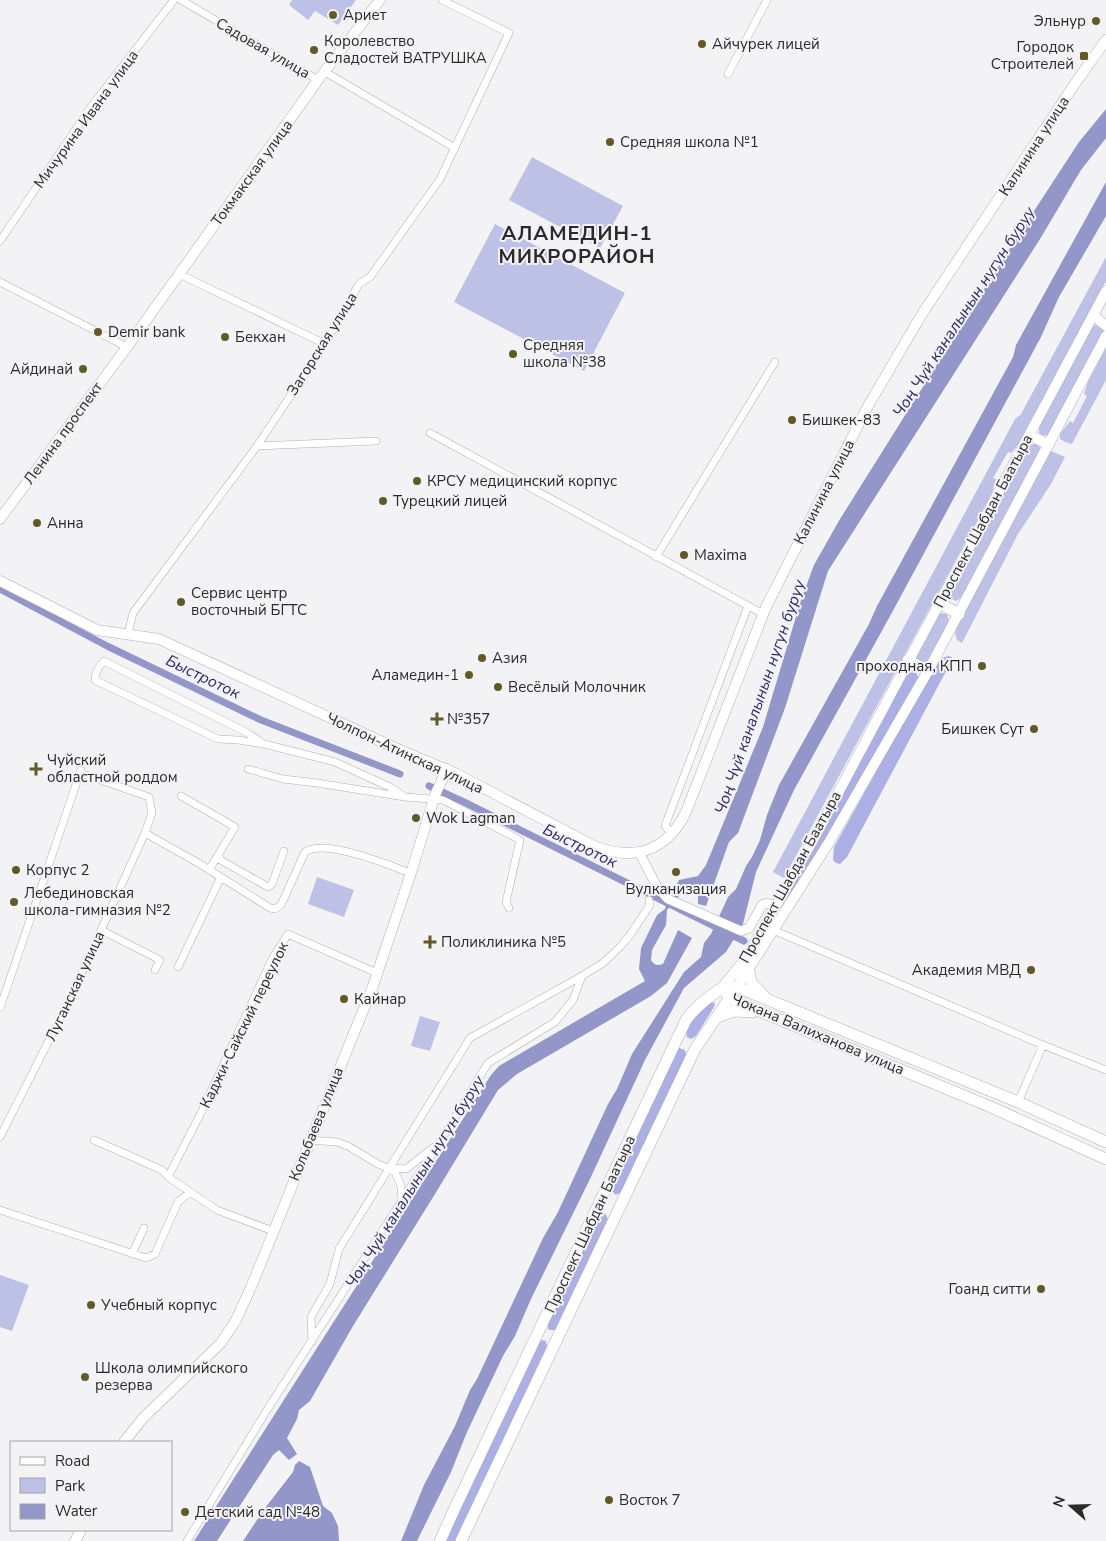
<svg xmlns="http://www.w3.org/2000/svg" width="1106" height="1541" viewBox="0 0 1106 1541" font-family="'Nunito Sans',sans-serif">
<rect width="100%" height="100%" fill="#f3f3f6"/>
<!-- green -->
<path fill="#bec1e6" d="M292 0H356L338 25 315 11 308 20 289 5Z
M532 157 623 206 600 248 509 200Z
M495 224 625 293 584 371 454 302Z
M1106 257V281L1023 439 1011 453 1008 452 993 478 996 479 992 493 784 878 773 872 1015 419 1021 414Z
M1096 325 1103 330V333L1048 435 1043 436 1039 433V427L1091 327Z
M1106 348V380L1072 444 1065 442 1060 439V434L1070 421 1073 423 1087 396 1084 394 1088 381Z
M1030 444H1037L1042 449 961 598 956 601 951 599 950 591Z
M1051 451 1065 457 1051 484 1018 534 962 643 957 640 955 634 957 626Z
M939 613 947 614 949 621 928 662 922 663 915 657Z
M317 877 354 890 344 917 308 904Z
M420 1016 440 1022 430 1051 411 1046Z
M0 1275 29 1285 12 1331 0 1327Z"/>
<!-- forest -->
<path fill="#abafe4" d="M948 656 952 657V660L847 857 840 864 836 863 833 860 834 847 939 659Z
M910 671H915L919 678 845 809 789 897 787 896 907 672Z
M710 1002 715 1003 714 1007 696 1036 691 1039 687 1037 686 1031 694 1018Z
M679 1048 685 1050 686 1055 622 1192 616 1195 611 1190 677 1050Z
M605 1213 608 1219 557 1328 555 1330H550L548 1329V1323L599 1216Z
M541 1340 546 1341 547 1346 456 1541H445Z"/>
<!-- water -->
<path fill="#9396c9" d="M1106 109V138L1081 170 1040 239 828 571 785 708 738 833 729 842 706 906 698 904V889L692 886 685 889 667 910 666 925 652 950 651 960C654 965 657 966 663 964L678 930 692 938 667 983 651 996 517 1074 498 1090 435 1194 353 1326 310 1401 299 1410 297 1419 287 1438 297 1454 289 1460 279 1450 273 1455 217 1541H194L491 1075 499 1066 645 981 639 969 641 948 657 915 665 909 679 880 698 876 706 865 763 727 801 600 814 565 840 519 1017 237 1079 142Z
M1106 182V216L1059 297 1041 337 889 618 794 790 756 872 743 924 726 952 684 988 645 1060 590 1179 531 1299 515 1336 503 1356 467 1432 451 1472 417 1541H401L424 1485 455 1426 470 1390 477 1379 543 1238 558 1212 608 1104 617 1089 632 1054 684 972 701 957 704 943 711 934 728 897 736 889 746 866 752 857 760 840 767 815 779 785 869 624 877 606 1013 357 1016 345Z
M299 1461 310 1467 323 1506 332 1513 338 1526 339 1541H243L265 1508 293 1472 295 1465Z"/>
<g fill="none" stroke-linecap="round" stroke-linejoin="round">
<!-- stream -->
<path stroke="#9396c9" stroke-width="2" d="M665 903 667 908"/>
<!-- canal -->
<path stroke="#9396c9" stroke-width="7" d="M0 589 107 646 261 720 400 774
M429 786 464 802 744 941"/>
<!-- minor casing -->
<g stroke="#afafb2" stroke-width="8">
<path id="minor" d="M181 0 318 80
M325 72 455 148
M728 74 767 0
M0 241 91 107 174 0
M179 274 325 344
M0 282 127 347
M430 433 763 614
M257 446 376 441
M656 557 775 362
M128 634 133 613 257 446 325 344 359 284 370 277 440 179 509 33 442 0
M264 744 246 732 104 661C99 666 95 673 95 680L103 684 218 739 238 740 264 744 335 762 390 787 405 797
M248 769 283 779 317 783 405 797 443 800 520 840 506 902 509 908
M181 796 235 827 209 870
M145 833 200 864 270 908 275 909 281 905 305 852C325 838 388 865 411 873
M673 834 665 826 748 606
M217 858 268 887 272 884 284 851
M101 930 160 960 155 970
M773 930 1043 1045 1106 1070
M178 967 221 877
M0 1008 81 770
M1018 1102 1043 1045
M0 1137 69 1001 145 833 152 813 149 797 80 773
M94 1140 162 1170 168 1177 217 1210 273 1231
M309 1140 337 1142 348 1146 378 1164 389 1168 395 1172 401 1186 402 1201
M392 1168 406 1169 434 1147
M168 1177 202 1111 272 959 288 934 377 973
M0 1210 146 1258 155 1254 178 1202 190 1192
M132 1254 144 1228
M312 1341 311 1317 330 1284 339 1249 470 1038 582 976
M187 1541 267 1410 446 1132 488 1063 555 1022 573 1000 582 976 603 963 620 947 630 935 650 905 649 900"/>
</g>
<!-- tertiary casing -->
<g stroke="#afafb2" stroke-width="10">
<path id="tertiary" d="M639 852 657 887 668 899 741 931 749 928 762 905 766 903 776 906"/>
</g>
<!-- secondary casing -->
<g stroke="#afafb2" stroke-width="11">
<path id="secondary" d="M1093 315 1106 326
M1030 435 1049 445
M0 519 127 347 318 80 380 0
M0 581 97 630 159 639 400 750 455 773 594 846C634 862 667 851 686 812L766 607 868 406 922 314 1074 85 1106 40
M737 987 828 844 928 671 1106 336
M722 988 747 957 814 838 1106 291
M124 1442 143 1418 221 1343 236 1320 252 1285 373 986 411 873 435 795 447 769
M75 1541 81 1530"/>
</g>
<!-- primary casing -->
<g stroke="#afafb2" stroke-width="12">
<path id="primary" d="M939 603 959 614
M908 660 928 671
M748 969 751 982 764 996
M729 988 737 987 1018 1102 1106 1142
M726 993 730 999 991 1107 1106 1159
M717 1017 734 1011 753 1012
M440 1541 454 1510 686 1020C696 1006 708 997 722 988
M461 1541 695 1049 737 987"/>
</g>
<!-- minor -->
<use href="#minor" stroke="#fff" stroke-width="7"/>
<!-- tertiary -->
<use href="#tertiary" stroke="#fff" stroke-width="9"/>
<!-- secondary -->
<use href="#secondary" stroke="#fff" stroke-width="10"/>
<!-- primary -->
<use href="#primary" stroke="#fff" stroke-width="11"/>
</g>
<!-- markers -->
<g fill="#615a27" stroke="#f3f3f6" stroke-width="2">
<circle cx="333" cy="15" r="5"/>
<circle cx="1096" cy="21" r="5"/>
<circle cx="702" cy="44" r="5"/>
<circle cx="314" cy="50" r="5"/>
<rect x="1079" y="51" width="10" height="10" rx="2.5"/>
<circle cx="610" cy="142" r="5"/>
<circle cx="98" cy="332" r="5"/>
<circle cx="225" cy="337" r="5"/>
<circle cx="513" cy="354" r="5"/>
<circle cx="83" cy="369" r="5"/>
<circle cx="792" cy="420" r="5"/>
<circle cx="417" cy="481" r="5"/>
<circle cx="383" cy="501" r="5"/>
<circle cx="37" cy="523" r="5"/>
<circle cx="684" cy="555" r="5"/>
<circle cx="181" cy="602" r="5"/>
<circle cx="482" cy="658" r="5"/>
<circle cx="982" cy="666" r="5"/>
<circle cx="469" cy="675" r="5"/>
<circle cx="498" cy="687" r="5"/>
<path d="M434.5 711.5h5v5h5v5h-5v5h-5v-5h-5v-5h5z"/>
<circle cx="1034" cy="729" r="5"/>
<path d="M33.5 761.5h5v5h5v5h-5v5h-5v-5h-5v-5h5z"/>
<circle cx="416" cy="818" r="5"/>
<circle cx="16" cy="870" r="5"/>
<circle cx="676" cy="872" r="5"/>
<circle cx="14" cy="902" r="5"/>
<path d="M427.5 934.5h5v5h5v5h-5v5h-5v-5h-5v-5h5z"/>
<circle cx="1031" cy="970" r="5"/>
<circle cx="344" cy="999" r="5"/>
<circle cx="1041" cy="1289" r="5"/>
<circle cx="91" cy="1305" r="5"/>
<circle cx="85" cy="1377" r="5"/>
<circle cx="609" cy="1500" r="5"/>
<circle cx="185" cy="1512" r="5"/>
</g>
<g text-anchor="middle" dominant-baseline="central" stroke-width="4" stroke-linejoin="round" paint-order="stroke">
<!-- poi labels -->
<g font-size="15" fill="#2a2a2b" stroke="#f3f3f6" text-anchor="start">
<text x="343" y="15">Ариет</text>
<text x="1086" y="21" text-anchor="end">Эльнур</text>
<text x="324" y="41">Королевство<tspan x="324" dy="17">Сладостей ВАТРУШКА</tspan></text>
<text x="712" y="44">Айчурек лицей</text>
<text x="1074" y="47" text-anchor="end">Городок<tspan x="1074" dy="17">Строителей</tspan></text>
<text x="620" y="142">Средняя школа №1</text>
<text x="108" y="332">Demir bank</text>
<text x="235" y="337">Бекхан</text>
<text x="523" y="345">Средняя<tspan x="523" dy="17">школа №38</tspan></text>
<text x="73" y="369" text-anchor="end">Айдинай</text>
<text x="802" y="420">Бишкек-83</text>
<text x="427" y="481">КРСУ медицинский корпус</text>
<text x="393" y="501">Турецкий лицей</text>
<text x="47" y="523">Анна</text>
<text x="694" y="555">Maxima</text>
<text x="191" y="593">Сервис центр<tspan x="191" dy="17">восточный БГТС</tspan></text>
<text x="492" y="658">Азия</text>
<text x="972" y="666" text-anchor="end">проходная, КПП</text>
<text x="459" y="675" text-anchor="end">Аламедин-1</text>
<text x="508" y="687">Весёлый Молочник</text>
<text x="447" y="719">№357</text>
<text x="1024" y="729" text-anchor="end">Бишкек Сут</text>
<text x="47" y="760">Чуйский<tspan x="47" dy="17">областной роддом</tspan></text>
<text x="426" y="818">Wok Lagman</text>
<text x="26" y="870">Корпус 2</text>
<text x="676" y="889" text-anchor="middle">Вулканизация</text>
<text x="24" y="893">Лебединовская<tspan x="24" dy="17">школа-гимназия №2</tspan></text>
<text x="441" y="942">Поликлиника №5</text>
<text x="1021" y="970" text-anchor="end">Академия МВД</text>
<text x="354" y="999">Кайнар</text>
<text x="1031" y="1289" text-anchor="end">Гоанд ситти</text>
<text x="101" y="1305">Учебный корпус</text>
<text x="95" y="1368">Школа олимпийского<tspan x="95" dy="17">резерва</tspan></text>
<text x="619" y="1500">Восток 7</text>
<text x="195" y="1512">Детский сад №48</text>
</g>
<!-- street labels -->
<g font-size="15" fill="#2a2a2b" stroke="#f3f3f6">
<text transform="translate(263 48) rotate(30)">Садовая улица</text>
<text transform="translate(86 119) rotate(-54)">Мичурина Ивана улица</text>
<text transform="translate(1034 146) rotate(-57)">Калинина улица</text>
<text transform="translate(252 173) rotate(-54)">Токмакская улица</text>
<text transform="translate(322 344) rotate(-58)">Загорская улица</text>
<text transform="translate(63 433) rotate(-54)">Ленина проспект</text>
<text transform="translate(824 492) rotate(-63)">Калинина улица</text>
<text transform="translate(983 521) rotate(-62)">Проспект Шабдан Баатыра</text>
<text transform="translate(405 753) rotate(25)">Чолпон-Атинская улица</text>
<text transform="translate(790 877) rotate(-61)">Проспект Шабдан Баатыра</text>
<text transform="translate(75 986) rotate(-65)">Луганская улица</text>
<text transform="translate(244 1025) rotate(-64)">Каджи-Сайский переулок</text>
<text transform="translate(818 1034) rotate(23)">Чокана Валиханова улица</text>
<text transform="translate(316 1124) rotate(-68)">Кольбаева улица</text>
<text transform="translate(590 1224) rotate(-65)">Проспект Шабдан Баатыра</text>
</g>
<!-- water labels -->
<g font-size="16" font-style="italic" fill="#2e2a68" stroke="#f3f3f6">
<text transform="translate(964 312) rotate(-57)">Чоң Чүй каналынын нугун буруу</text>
<text transform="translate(203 677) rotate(26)">Быстроток</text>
<text transform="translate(760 697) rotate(-71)">Чоң Чүй каналынын нугун буруу</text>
<text transform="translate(580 846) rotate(26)">Быстроток</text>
<text transform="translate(415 1182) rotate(-58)">Чоң Чүй каналынын нугун буруу</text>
</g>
<!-- district labels -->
<g font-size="20" font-weight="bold" letter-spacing="1" fill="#2a2a2b" stroke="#f3f3f6">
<text x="577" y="233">АЛАМЕДИН-1<tspan x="577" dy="23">МИКРОРАЙОН</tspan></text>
</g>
</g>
<!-- legend -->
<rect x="10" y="1441" width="162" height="90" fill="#f3f3f6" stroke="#a3a3a5"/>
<rect x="20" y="1457" width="25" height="8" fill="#ffffff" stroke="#a3a3a5"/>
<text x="55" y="1466" font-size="15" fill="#2a2a2b">Road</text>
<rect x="20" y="1478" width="25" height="15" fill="#bec1e6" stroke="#a3a3a5"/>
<text x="55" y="1491" font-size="15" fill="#2a2a2b">Park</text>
<rect x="20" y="1504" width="25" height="15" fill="#9396c9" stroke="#a3a3a5"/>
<text x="55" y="1516" font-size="15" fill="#2a2a2b">Water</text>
<!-- north arrow -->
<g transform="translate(1071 1506) rotate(290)" stroke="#f3f3f6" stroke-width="4" paint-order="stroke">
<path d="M0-4L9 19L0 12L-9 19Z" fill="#2a2a2b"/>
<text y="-8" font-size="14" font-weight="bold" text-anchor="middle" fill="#2a2a2b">N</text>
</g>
</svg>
